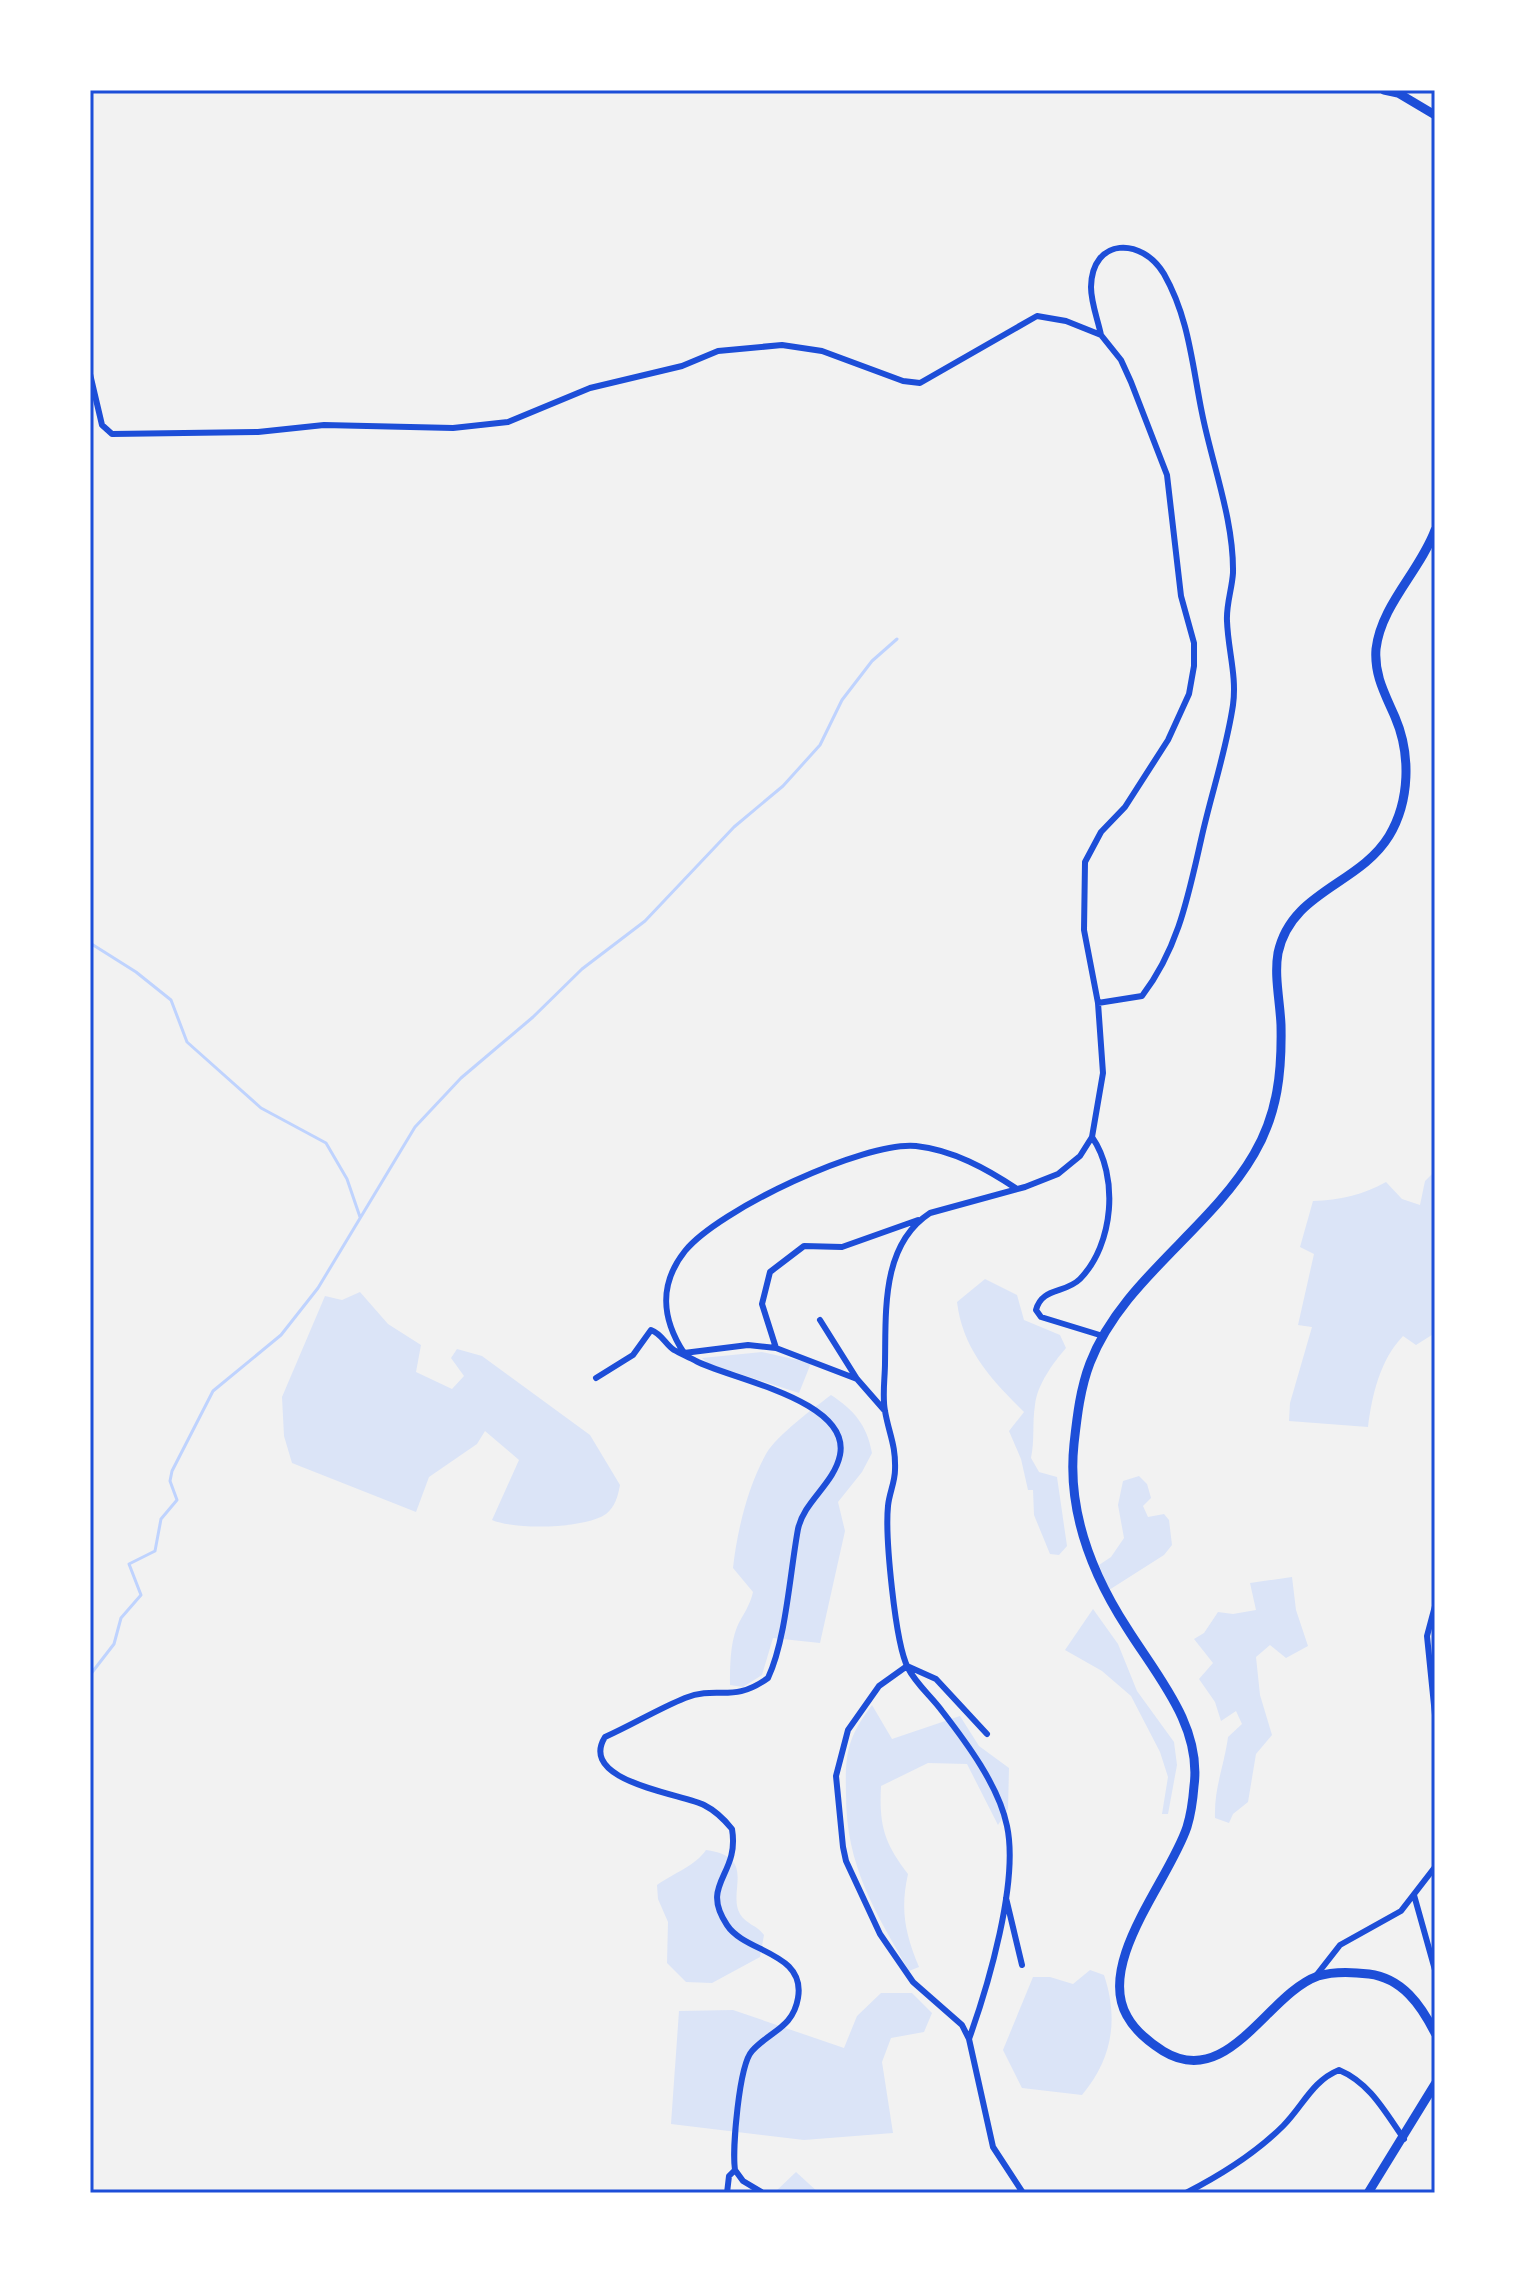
<svg xmlns="http://www.w3.org/2000/svg" width="1525" height="2283" viewBox="0 0 1525 2283" font-family="Bitter,serif">
<rect width="100%" height="100%" fill="#f2f2f2"/>
<!-- green -->
<path fill="#dbe4f7" d="M1435 1171V1333L1416 1345 1403 1336C1380 1360 1372 1395 1368 1427L1289 1421 1290 1403 1312 1327 1298 1325 1314 1254 1300 1247 1313 1201C1340 1200 1363 1195 1386 1182L1402 1199 1420 1205 1425 1181Z
M985 1279 1017 1295 1024 1320 1060 1335 1066 1348C1053 1363 1037 1385 1035 1405 1032 1423 1035 1439 1031 1458L1039 1472 1057 1477 1067 1546 1059 1555 1050 1554 1034 1515 1033 1490H1028L1021 1459 1009 1431 1024 1412C991 1379 963 1350 957 1302Z
M360 1292 388 1324 421 1345 416 1372 452 1389 464 1376 451 1358 457 1349 482 1356 590 1435 620 1485C618 1496 615 1507 606 1514 584 1529 515 1530 492 1520L519 1460 485 1431 477 1444 429 1477 416 1512 292 1463 284 1436 282 1397 325 1296 342 1300Z
M762 1352 811 1363 799 1393 709 1364 702 1358Z
M831 1395C854 1410 867 1425 872 1453L862 1472 838 1502 845 1531 820 1643 773 1638 762 1675 743 1687 730 1685C730 1667 730 1644 737 1627 743 1614 750 1606 753 1592L733 1568C737 1531 748 1486 766 1454 777 1435 814 1408 831 1395Z
M1139 1476 1147 1484 1151 1498 1143 1506 1148 1517 1164 1514 1169 1520 1172 1545 1164 1555 1109 1590 1099 1565 1111 1557 1124 1538 1118 1505 1123 1481Z
M1292 1577 1296 1610 1308 1646 1286 1658 1270 1645 1256 1657 1260 1695 1272 1735 1256 1754 1248 1802 1233 1814 1229 1823 1215 1818C1214 1787 1224 1767 1228 1737L1242 1724 1236 1711 1221 1721 1215 1702 1199 1679 1213 1663 1194 1639 1204 1633 1218 1612 1233 1614 1256 1610 1250 1583Z
M1093 1609 1118 1644 1137 1691 1174 1742 1177 1765 1168 1814H1162L1168 1777 1160 1752 1131 1696 1102 1671 1065 1650Z
M872 1705 892 1739 960 1716 979 1746 1009 1768 1008 1809 998 1825 967 1764 928 1763 881 1786C879 1825 884 1843 908 1874 900 1910 905 1933 919 1967L909 1971C875 1911 846 1866 846 1795 845 1754 847 1738 872 1705Z
M706 1850C758 1857 727 1891 740 1914 747 1925 757 1925 764 1935L760 1957 712 1983 686 1982 667 1963 668 1922 658 1899 657 1885C674 1873 695 1866 706 1850Z
M1090 1970 1104 1975C1119 2020 1112 2059 1082 2095L1022 2088 1003 2050 1033 1977H1050L1073 1984Z
M881 1993H912L932 2013 924 2032 891 2038 882 2062 893 2133 804 2140 671 2124 679 2011 733 2010 844 2048 857 2016Z
M796 2172 819 2193H774Z"/>
<g fill="none" stroke-linecap="round" stroke-linejoin="round">
<!-- stream -->
<path stroke="#bfd3fe" stroke-width="3" d="M90 943 136 972 171 1000 187 1042 261 1108 326 1143 347 1179 360 1217
M90 1675 114 1644 121 1618 141 1595 129 1564 155 1551 161 1519 177 1500 170 1481 172 1471 213 1391 281 1335 318 1288 415 1127 461 1078 533 1017 582 969 645 921 734 827 783 786 820 745 842 700 872 661 897 639"/>
<!-- minor -->
<path stroke="#1d4ed8" stroke-width="6" d="M90 374 102 425 112 434 258 432 324 425 453 428 508 422 590 388 682 366 718 351 782 345 822 351 903 381 920 383 1037 316 1066 321 1101 335 1121 360 1131 382 1167 475 1181 596 1194 643V666L1189 694 1168 740 1125 807 1101 832 1085 862 1084 930 1098 1003 1103 1073 1092 1137 1080 1156 1058 1174 1025 1187 930 1213C881 1245 886 1311 885 1363 885 1378 882 1396 885 1411 889 1434 896 1445 895 1470 895 1482 889 1494 888 1506 885 1536 895 1643 908 1668 916 1684 931 1696 942 1711 966 1742 999 1786 1007 1826 1019 1882 988 1986 969 2039
M1098 1003 1142 996C1178 949 1188 897 1201 840 1211 794 1226 752 1233 705 1237 676 1228 650 1227 621 1226 605 1232 589 1233 573 1234 520 1212 464 1202 413 1192 364 1189 318 1164 274 1142 237 1092 237 1091 287 1091 303 1098 320 1101 335
M1092 1137C1119 1176 1114 1244 1080 1279 1065 1294 1042 1287 1036 1310L1041 1317 1103 1336
M820 1320 857 1379 885 1411
M776 1348 762 1304 770 1272 804 1246 842 1247 918 1220
M684 1353C662 1319 658 1285 685 1251 718 1210 864 1141 916 1146 953 1150 987 1169 1017 1189
M684 1353 748 1345 776 1348 857 1379
M596 1378 633 1355 651 1330C662 1334 665 1344 674 1350 681 1354 689 1357 696 1361 730 1379 851 1400 840 1455 834 1484 804 1501 798 1529 790 1572 786 1640 768 1678 732 1704 719 1685 685 1698 658 1709 632 1725 605 1737 577 1782 683 1794 704 1805 716 1811 724 1819 732 1829 740 1876 699 1883 727 1925 745 1953 806 1952 798 1998 793 2028 770 2031 752 2051 739 2065 732 2150 735 2170L743 2181 763 2193
M1435 1606 1427 1636 1435 1715
M987 1734 936 1679 907 1666 879 1686 848 1730 836 1776 843 1847 846 1861 880 1934 913 1982 962 2025 969 2039 993 2147 1023 2193
M1414 1895 1435 1970
M1006 1898 1022 1965
M1315 1977 1340 1945 1401 1911 1435 1867
M727 2193 729 2176 735 2170
M1186 2193C1221 2175 1255 2154 1283 2126 1303 2106 1312 2081 1339 2070 1370 2083 1385 2112 1404 2139"/>
<!-- primary -->
<path stroke="#1d4ed8" stroke-width="9" d="M1384 90 1398 93 1435 115
M1435 530C1420 571 1381 605 1376 649 1374 675 1385 694 1395 717 1411 754 1410 801 1389 836 1359 885 1291 891 1278 953 1274 976 1280 1001 1281 1025 1282 1071 1278 1113 1254 1154 1210 1230 1122 1280 1090 1363 1080 1389 1077 1417 1074 1444 1067 1510 1092 1574 1127 1628 1157 1676 1202 1726 1194 1786 1193 1799 1191 1814 1187 1827 1170 1879 1096 1962 1127 2016 1135 2031 1149 2042 1163 2051 1228 2091 1267 1994 1318 1976 1334 1971 1353 1972 1369 1974 1402 1978 1421 2005 1435 2033
M1368 2193 1435 2084"/>
</g>
<!-- border -->
<rect width="1525" height="2283" fill="none" stroke="#ffffff" stroke-width="184"/>
<rect x="92" y="92" width="1341" height="2099" fill="none" stroke="#1d4ed8" stroke-width="3"/>
</svg>
